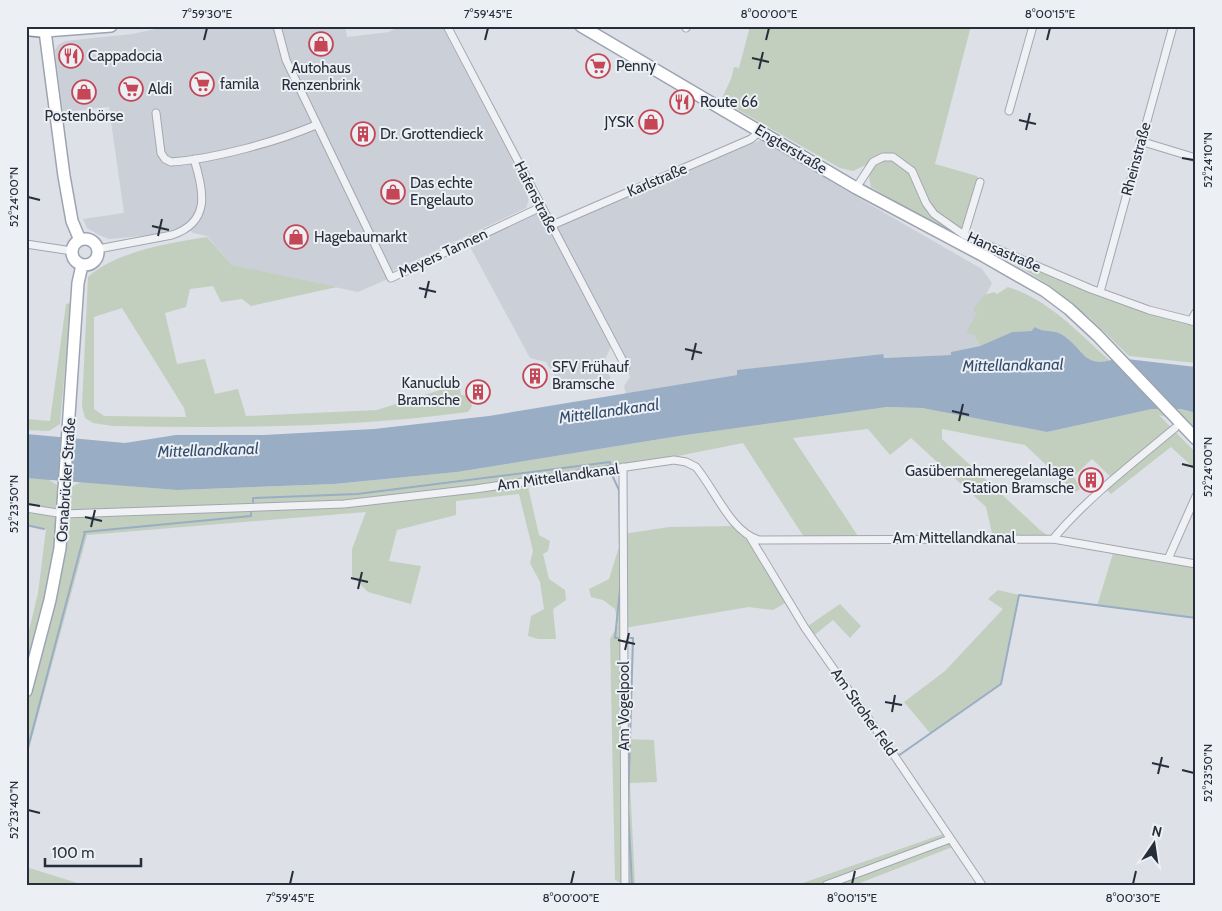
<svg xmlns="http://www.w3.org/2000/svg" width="1222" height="911" viewBox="0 0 1222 911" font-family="Cabin,sans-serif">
<rect width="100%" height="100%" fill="#dde0e6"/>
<!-- built -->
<path fill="#cbcfd7" d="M170 26H345L347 37 389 32 400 26H442L525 185 529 199 526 208 386 274 388 279 358 292 232 265 207 236 193 233 186 226 153 235 109 239 99 235 87 228 83 219 124 213 109 107 63 112 55 50 58 45 65 41 132 34Z
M763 139 843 189 982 269 992 283 977 313 974 335 980 346 952 352 951 355 883 358V354L738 370 737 375 626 394 624 386 630 377 626 367 550 226Z
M534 213 544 217 611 346 604 362 611 380 564 390 546 362 530 358 469 245Z"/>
<!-- green -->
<path fill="#c2cfbe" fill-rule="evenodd" d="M750 26H971L935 164 977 176 980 182 964 235 1147 313 1196 326V363L1129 356 1090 318 1046 283 1010 261 917 215 871 187 869 178 872 162 853 171 840 168 721 100 731 79 734 67 739 68Z
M207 237 232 265 337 287 251 306 242 299 221 302 213 286 190 289 186 307 165 313 177 364 205 359 215 394 238 389 246 416 377 410 459 384 461 395 469 396 472 406 468 412C350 428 232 428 113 426L93 423 85 418 82 406 88 277C117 251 169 243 207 237ZM122 308 184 408 186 417 104 416 94 409V317Z
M1008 287C1048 299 1079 333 1110 361 1081 366 1081 345 1061 334 1053 329 1043 333 1035 328L1030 331 1012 332 980 346 974 335 966 332 977 313 973 310 984 295 994 292 997 294Z
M71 303 60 424 49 431 26 430V419L50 421 66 304Z
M887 407 922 408 1047 432 1152 409H1181L1196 413V426L1159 415 1196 453V470L1171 447 1111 494 1105 488 1113 479 1092 459 1074 476 1080 489 1075 492 1025 445 942 429V439L1040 530 1053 539 993 538 986 507 911 438 890 455 868 429 793 438 858 536 804 537 743 443 623 467 527 482 539 535 550 541 548 551 543 554 549 579 565 590 566 600 553 609 556 639H538L528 636 531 616 544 609 540 582 530 563 533 551 519 494 456 501V515L397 530 389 561 421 566 411 604 368 592 352 576V549L366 512 87 535 26 760V643L38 593 46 529 26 525V478L48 479 65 490 81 482 177 490 334 484 457 472 679 436Z
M735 526 741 536H752L787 602 773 610 749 607 624 628 625 739 654 740 657 782 630 783 635 885H625L615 880 610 639 618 625 615 609 603 600 591 597 589 589 609 579 623 534 669 527Z
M1114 550 1196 564V618L1097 606Z
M998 590 1019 595 1001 684 930 733 904 702 945 671 1003 609 988 599Z
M840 604 861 626 850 638 833 620 811 638 805 628Z
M946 833 955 846 855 885H797Z
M26 867 84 885H26Z"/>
<!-- water -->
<path fill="#99adc4" d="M1035 327C1043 333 1053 329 1061 334 1084 347 1082 371 1118 358L1196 367V413L1181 409H1152L1047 432 922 408 887 407 679 436 457 472 334 484 177 490 26 478V434L125 443 176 435H264L374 429 489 416 737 375V370L883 354 884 358 951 355V352L980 346 1012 332 1031 331Z"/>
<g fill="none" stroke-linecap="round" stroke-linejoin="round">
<!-- stream -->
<path stroke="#99adc4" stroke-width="2" d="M612 475 619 490 620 549
M253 502V498L357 494 610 462V466
M26 525 44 529
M84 532 251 516V513
M618 638H615L620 589
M630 638H633L628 808 632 885
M26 755 85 532
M898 756 1001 684 1019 595 1196 618"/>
<!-- minor casing -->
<g stroke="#a3a7af" stroke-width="9">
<path id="minor" d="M277 26 286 60 391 278 541 207
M447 26 626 367
M686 28 687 26
M1009 111 1033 26
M156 113 161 153 165 159 171 162C214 159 276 142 316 125
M1140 141 1196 158
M856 188 873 162 883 157H893L912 171 926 203 934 214 964 235 1091 289 1149 310 1196 322
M550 226 751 139 760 131
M964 235 980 182
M26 244 72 251
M98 249 172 235C211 222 204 191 194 159
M1100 292 1173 26
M1191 321 1196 312
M623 467 625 885
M26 508 64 514 344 504 475 489 674 460 686 462 696 467C715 490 731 532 759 540L1053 539 1196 564
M750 537 805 628 896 758 982 885
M1053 539C1088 497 1133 463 1175 428
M1168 559 1196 496
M826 885 950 839"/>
</g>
<!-- primary casing -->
<g stroke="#9da4b1" stroke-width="14">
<path id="primary" d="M581 26 856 188 982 255 1045 291 1069 309 1097 335 1196 439
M72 252a13 13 0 1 1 26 0a13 13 0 1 1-26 0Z
M80 240 72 221 64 176 45 31 111 26
M26 691 50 600 60 548 78 283 82 265"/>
</g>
<!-- trunk casing -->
<g stroke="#858d9c" stroke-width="15">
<path id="trunk" d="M26 29 45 31"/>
</g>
<!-- minor -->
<use href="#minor" stroke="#eff1f5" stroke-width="7"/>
<!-- primary -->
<use href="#primary" stroke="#fff" stroke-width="11"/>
<!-- trunk -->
<use href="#trunk" stroke="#fff" stroke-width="12"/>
</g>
<!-- ticks -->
<path fill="none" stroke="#272e3b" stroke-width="2" d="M204 40 207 28M485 40 488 28M766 40 769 28M1047 40 1050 28M752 58 769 62M759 69 763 52M1019 120 1036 124M1026 130 1030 113M1182 158 1194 160M28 197 40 200M152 226 169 230M158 236 162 219M419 288 436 292M425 298 429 281M685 349 702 353M692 360 696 343M952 411 969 415M959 421 963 404M1182 464 1194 467M28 504 40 506M85 517 102 521M91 527 95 510M351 578 368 582M358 589 362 572M618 640 635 644M625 650 629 633M885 702 902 705M892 712 895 695M1152 763 1169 767M1182 770 1194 773M1158 774 1162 757M28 810 40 813M290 884 293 871M571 884 574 871M852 884 855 871M1133 884 1136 871"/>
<!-- icons -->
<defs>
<g id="shop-ring" transform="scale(1.25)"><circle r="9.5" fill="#eceff4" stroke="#c54756" stroke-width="1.5"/><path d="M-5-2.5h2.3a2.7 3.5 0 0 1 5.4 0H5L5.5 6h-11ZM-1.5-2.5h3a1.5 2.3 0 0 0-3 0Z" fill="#c54756"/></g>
<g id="restaurant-ring" transform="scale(1.25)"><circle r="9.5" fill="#eceff4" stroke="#c54756" stroke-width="1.5"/><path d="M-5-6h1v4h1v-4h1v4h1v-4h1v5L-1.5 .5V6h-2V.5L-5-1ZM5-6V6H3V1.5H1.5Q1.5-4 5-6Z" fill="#c54756"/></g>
<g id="supermarket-ring" transform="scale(1.25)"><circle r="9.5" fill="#eceff4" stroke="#c54756" stroke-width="1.5"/><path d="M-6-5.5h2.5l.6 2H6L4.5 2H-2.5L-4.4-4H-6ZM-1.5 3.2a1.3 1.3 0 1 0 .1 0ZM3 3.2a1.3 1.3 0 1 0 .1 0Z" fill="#c54756"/></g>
<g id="building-ring" transform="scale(1.25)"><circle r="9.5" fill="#eceff4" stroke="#c54756" stroke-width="1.5"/><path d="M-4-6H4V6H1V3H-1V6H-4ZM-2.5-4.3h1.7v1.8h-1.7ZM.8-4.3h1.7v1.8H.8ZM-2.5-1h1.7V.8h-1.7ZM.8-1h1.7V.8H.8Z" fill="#c54756"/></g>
</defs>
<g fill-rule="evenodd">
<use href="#shop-ring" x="321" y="44"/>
<use href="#restaurant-ring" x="71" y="56"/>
<use href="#supermarket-ring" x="598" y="66"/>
<use href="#supermarket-ring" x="202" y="84"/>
<use href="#supermarket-ring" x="131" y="89"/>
<use href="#shop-ring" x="84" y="92"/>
<use href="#restaurant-ring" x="682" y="102"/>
<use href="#shop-ring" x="651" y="122"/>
<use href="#building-ring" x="363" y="134"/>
<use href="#shop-ring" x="393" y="192"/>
<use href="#shop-ring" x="296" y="237"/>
<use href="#building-ring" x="535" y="376"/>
<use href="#building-ring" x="478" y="392"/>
<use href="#building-ring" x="1091" y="480"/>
</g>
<g text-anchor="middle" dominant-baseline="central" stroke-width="4" stroke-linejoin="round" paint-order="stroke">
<!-- poi labels -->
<g font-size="15" fill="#272e3b" stroke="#eceff4" text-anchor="start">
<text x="88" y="56">Cappadocia</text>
<text x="616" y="66">Penny</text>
<text x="321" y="68" text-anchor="middle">Autohaus<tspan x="321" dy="17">Renzenbrink</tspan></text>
<text x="220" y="84">famila</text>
<text x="148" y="89">Aldi</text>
<text x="700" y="102">Route 66</text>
<text x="84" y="116" text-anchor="middle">Postenbörse</text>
<text x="634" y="122" text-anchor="end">JYSK</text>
<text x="380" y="134">Dr. Grottendieck</text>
<text x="410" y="183">Das echte<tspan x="410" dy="17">Engelauto</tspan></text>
<text x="314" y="237">Hagebaumarkt</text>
<text x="552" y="367">SFV Frühauf<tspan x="552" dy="17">Bramsche</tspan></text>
<text x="460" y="383" text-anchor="end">Kanuclub<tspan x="460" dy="17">Bramsche</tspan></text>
<text x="1074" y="471" text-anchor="end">Gasübernahmeregelanlage<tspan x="1074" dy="17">Station Bramsche</tspan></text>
</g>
<!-- street labels -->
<g font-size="15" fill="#272e3b" stroke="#eceff4">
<text transform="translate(791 149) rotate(31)">Engterstraße</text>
<text transform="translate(1136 159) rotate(-75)">Rheinstraße</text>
<text transform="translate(657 180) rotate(-23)">Karlstraße</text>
<text transform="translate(536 197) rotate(63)">Hafenstraße</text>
<text transform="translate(1004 252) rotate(24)">Hansastraße</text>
<text transform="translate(443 253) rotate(-25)">Meyers Tannen</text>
<text transform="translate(558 477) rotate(-8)">Am Mittellandkanal</text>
<text transform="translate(66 480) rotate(-86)">Osnabrücker Straße</text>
<text x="954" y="538">Am Mittellandkanal</text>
<text transform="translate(624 706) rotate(-90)">Am Vogelpool</text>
<text transform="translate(864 712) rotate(55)">Am Stroher Feld</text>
</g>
<!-- water labels -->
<g font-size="16" font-style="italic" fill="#344c6d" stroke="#eceff4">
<text transform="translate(1013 365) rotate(-1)">Mittellandkanal</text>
<text transform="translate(609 411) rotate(-8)">Mittellandkanal</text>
<text transform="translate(208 450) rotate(-2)">Mittellandkanal</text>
</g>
</g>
<!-- border -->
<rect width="1222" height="911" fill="none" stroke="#eceff4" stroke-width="55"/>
<!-- north arrow -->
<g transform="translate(1154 844) rotate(13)" stroke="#eceff4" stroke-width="4" paint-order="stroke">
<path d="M0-4L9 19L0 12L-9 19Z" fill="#272e3b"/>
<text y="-8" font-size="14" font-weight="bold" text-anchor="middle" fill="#272e3b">N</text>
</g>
<!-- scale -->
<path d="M45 858v8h96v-8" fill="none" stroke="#272e3b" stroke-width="2.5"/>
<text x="52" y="858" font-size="15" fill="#272e3b" stroke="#eceff4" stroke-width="4" paint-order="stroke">100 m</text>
<rect x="28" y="28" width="1166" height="856" fill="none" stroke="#272e3b" stroke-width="2"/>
<g font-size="12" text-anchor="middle" fill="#272e3b">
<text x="207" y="18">7°59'30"E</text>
<text x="488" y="18">7°59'45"E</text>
<text x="769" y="18">8°00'00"E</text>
<text x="1050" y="18">8°00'15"E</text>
<text transform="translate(1208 160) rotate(-90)" y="4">52°24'10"N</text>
<text transform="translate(14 197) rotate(-90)" y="4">52°24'00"N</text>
<text transform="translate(1208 467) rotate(-90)" y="4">52°24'00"N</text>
<text transform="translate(14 504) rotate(-90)" y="4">52°23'50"N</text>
<text transform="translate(1208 773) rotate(-90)" y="4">52°23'50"N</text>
<text transform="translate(14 810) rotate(-90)" y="4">52°23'40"N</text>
<text x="290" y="902">7°59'45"E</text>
<text x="571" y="902">8°00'00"E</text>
<text x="852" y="902">8°00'15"E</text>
<text x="1133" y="902">8°00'30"E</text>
</g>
</svg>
